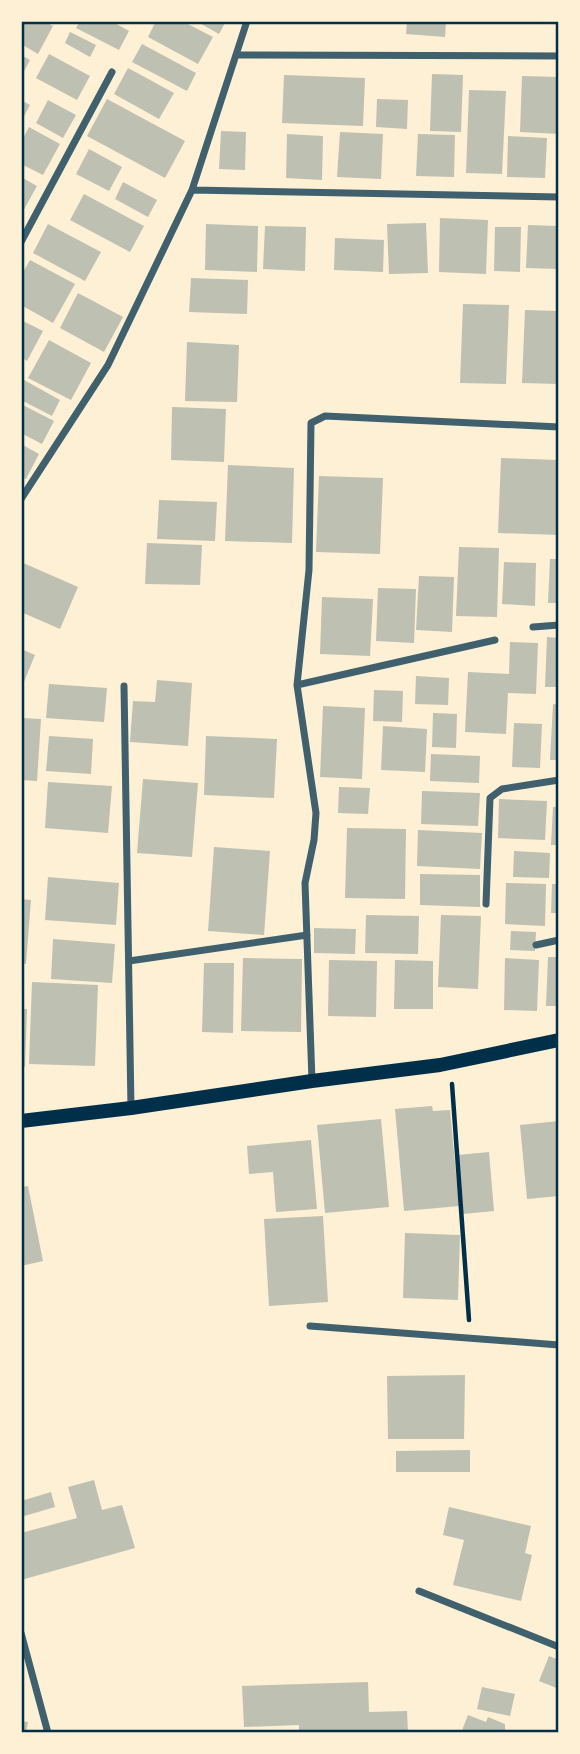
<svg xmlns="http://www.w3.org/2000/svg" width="580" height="1754" viewBox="0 0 580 1754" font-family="'PT Sans Narrow',sans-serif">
<rect width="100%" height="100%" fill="#fdf0d5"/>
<!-- building -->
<path fill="#bec0b2" d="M21 21H44L53 26 38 54 21 44Z
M80 21H111L129 31 119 50 76 28Z
M156 21H182L213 37 198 64 148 37Z
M196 21H226L219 34Z
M407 21H446L445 37 406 34Z
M70 32 96 45 90 57 65 43Z
M142 44 196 73 187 91 132 62Z
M49 54 90 76 77 100 36 78Z
M21 55 30 60 21 77Z
M128 68 174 93 159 119 114 94Z
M432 74 463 75 461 132 430 131Z
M284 75 365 78 363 126 282 123Z
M522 76 559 77V134L520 132Z
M469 90 506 91 502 174 466 173Z
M107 99 185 141 165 178 87 136Z
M377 99 408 100 407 129 376 127Z
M21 100 30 105 21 122Z
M48 100 76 115 63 138 36 123Z
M29 127 60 144 43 175 21 164V142Z
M221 131 246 132 245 170 219 169Z
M340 132 383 134 381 179 337 177Z
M287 134 323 136 322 180 286 178Z
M418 134 455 135 454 177 416 176Z
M508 136 547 138 545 178 507 177Z
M89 149 122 167 109 191 76 174Z
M21 177 37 186 21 215Z
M123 182 157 200 148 217 115 199Z
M84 194 144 226 130 252 70 220Z
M440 218 488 220 486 274 439 272Z
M426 223 428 273 389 274 387 224Z
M48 224 101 252 85 281 33 253Z
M206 224 258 226 257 272 205 270Z
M528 225 559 226V269L526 268Z
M265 226 306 227 305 271 263 269Z
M495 227H521L520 272 494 271Z
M335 238 384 240 383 272 334 270Z
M30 260 75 284 53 323 21 305V276Z
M191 278 248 280 247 314 189 312Z
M78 293 123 317 104 352 60 328Z
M463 304 509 305 506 384 460 383Z
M525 310 559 311V384L522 383Z
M21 320 43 331 27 361 21 357Z
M49 340 91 363 71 400 28 378Z
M187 342 239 345 237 402 185 401Z
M24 380 60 400 52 416 21 400V386Z
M21 404 54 421 42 444 21 433Z
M172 407 226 409 224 462 171 460Z
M21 444 39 454 26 479 21 477Z
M501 458 559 460V535L498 533Z
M228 465 294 468 292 543 225 541Z
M319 476 383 478 380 554 316 552Z
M159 500 217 502 215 541 157 539Z
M147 543 202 545 200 585 145 584Z
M459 547 499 548 497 617 456 616Z
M550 559H559V603H548Z
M21 562 78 587 60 629 21 612Z
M504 562 536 563 535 606 502 604Z
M419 576 454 577 452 632 416 630Z
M378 588 416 589 414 643 376 641Z
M322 597 373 599 370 656 320 654Z
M547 637 559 638V687H545Z
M510 642 538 643 536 694 508 693 506 734 465 732 468 672 509 674Z
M21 649 35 655 21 689Z
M416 676 449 678 448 705 415 704Z
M157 680 192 683 188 746 130 742 133 701 155 702Z
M49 684 107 688 104 722 46 718Z
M374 690 403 691 402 722 373 721Z
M553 704 559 705V760H550Z
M323 706 365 708 362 779 320 777Z
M433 713 457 714 456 748 432 747Z
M21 718 41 719 37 781 21 780Z
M514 723 542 724 540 768 512 767Z
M383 726 427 729 425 772 381 770Z
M49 736 93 739 91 774 46 771Z
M206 736 277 739 274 798 204 795Z
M431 754 480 756 479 783 430 781Z
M143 779 198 783 192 857 137 853Z
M48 782 112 786 108 833 45 828Z
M339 787 370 788 368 814 338 813Z
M422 791 480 793 478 826 421 824Z
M499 799 547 801 545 840 498 838Z
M553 807H559V845H551Z
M347 828 406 829 405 899 345 898Z
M418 830 482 833 480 869 417 866Z
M214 847 270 851 264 935 208 931Z
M514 851 550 853 549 878 513 877Z
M557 858H559V878H556Z
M420 874 480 875V907L420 905Z
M48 877 119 883 116 925 45 920Z
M506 883 546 884 545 926 505 924Z
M552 884H559V913H551Z
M21 899 31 900 26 964 21 963Z
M366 915 419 916 418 954 365 953Z
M441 915 481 916 478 989 438 987Z
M314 928 356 929 355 954 314 953Z
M511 931 536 932 535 951 510 950Z
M53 939 115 944 112 983 51 979Z
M548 957H559V1006H546Z
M243 958 302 959 301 1032 241 1031Z
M505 958 539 960 537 1011 504 1010Z
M329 960 377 961 376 1017 328 1016Z
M395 960 433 961V1009H394Z
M204 963H234L233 1033 202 1032Z
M32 982 98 985 95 1066 29 1064Z
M21 1009H27L25 1067H21Z
M432 1106 433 1111 450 1110 459 1206 404 1211 395 1109Z
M381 1119 389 1207 325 1213 317 1125Z
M559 1121V1196L527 1199 520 1125Z
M311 1140 317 1209 276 1212 273 1172 249 1174 247 1146Z
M489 1152 494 1211 463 1214 458 1155Z
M28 1186 43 1261 21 1266V1187Z
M323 1216 328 1302 269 1306 264 1219Z
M405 1233 460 1235 458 1300 403 1298Z
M465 1375 464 1439H388L387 1376Z
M470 1450V1472H396V1451Z
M94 1480 102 1510 122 1505 135 1548 21 1580V1533L77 1518 68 1487Z
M51 1492 55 1507 21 1517V1501Z
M449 1507 531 1526 525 1553 532 1555 521 1601 453 1585 464 1540 443 1535Z
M549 1656 559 1660V1689L539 1681Z
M368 1682 369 1712 407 1711 408 1733H299V1725L244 1727 242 1686Z
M482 1687 515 1694 510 1716 477 1709Z
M468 1715 486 1722 488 1717 505 1724V1733H461Z
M21 1721 28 1722 26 1733H21Z"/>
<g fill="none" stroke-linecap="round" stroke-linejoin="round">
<!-- path -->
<path stroke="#003049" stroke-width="4.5" d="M452 1084 469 1320"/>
<!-- minor -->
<path stroke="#3f606c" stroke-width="7" d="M237 55 559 56
M192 190 559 197
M21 242 112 72
M21 499 108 365 192 190 247 21
M533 627 559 625
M297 685 495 640
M124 686 131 1108
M486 904 490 798 502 789 559 780
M536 945 559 940
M129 961 307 935
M312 1081 305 883 314 840 316 813 297 685 309 570 311 423 325 416 559 427
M310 1326 559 1345
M419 1591 559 1647
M21 1633 48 1733"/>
<!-- secondary -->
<path stroke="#003049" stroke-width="14" d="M21 1121 131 1108 312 1081 440 1065 559 1040"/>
</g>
<!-- border -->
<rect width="580" height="1754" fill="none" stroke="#fdf0d5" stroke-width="46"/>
<rect x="23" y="23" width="534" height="1708" fill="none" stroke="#003049" stroke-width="2.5"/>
</svg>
